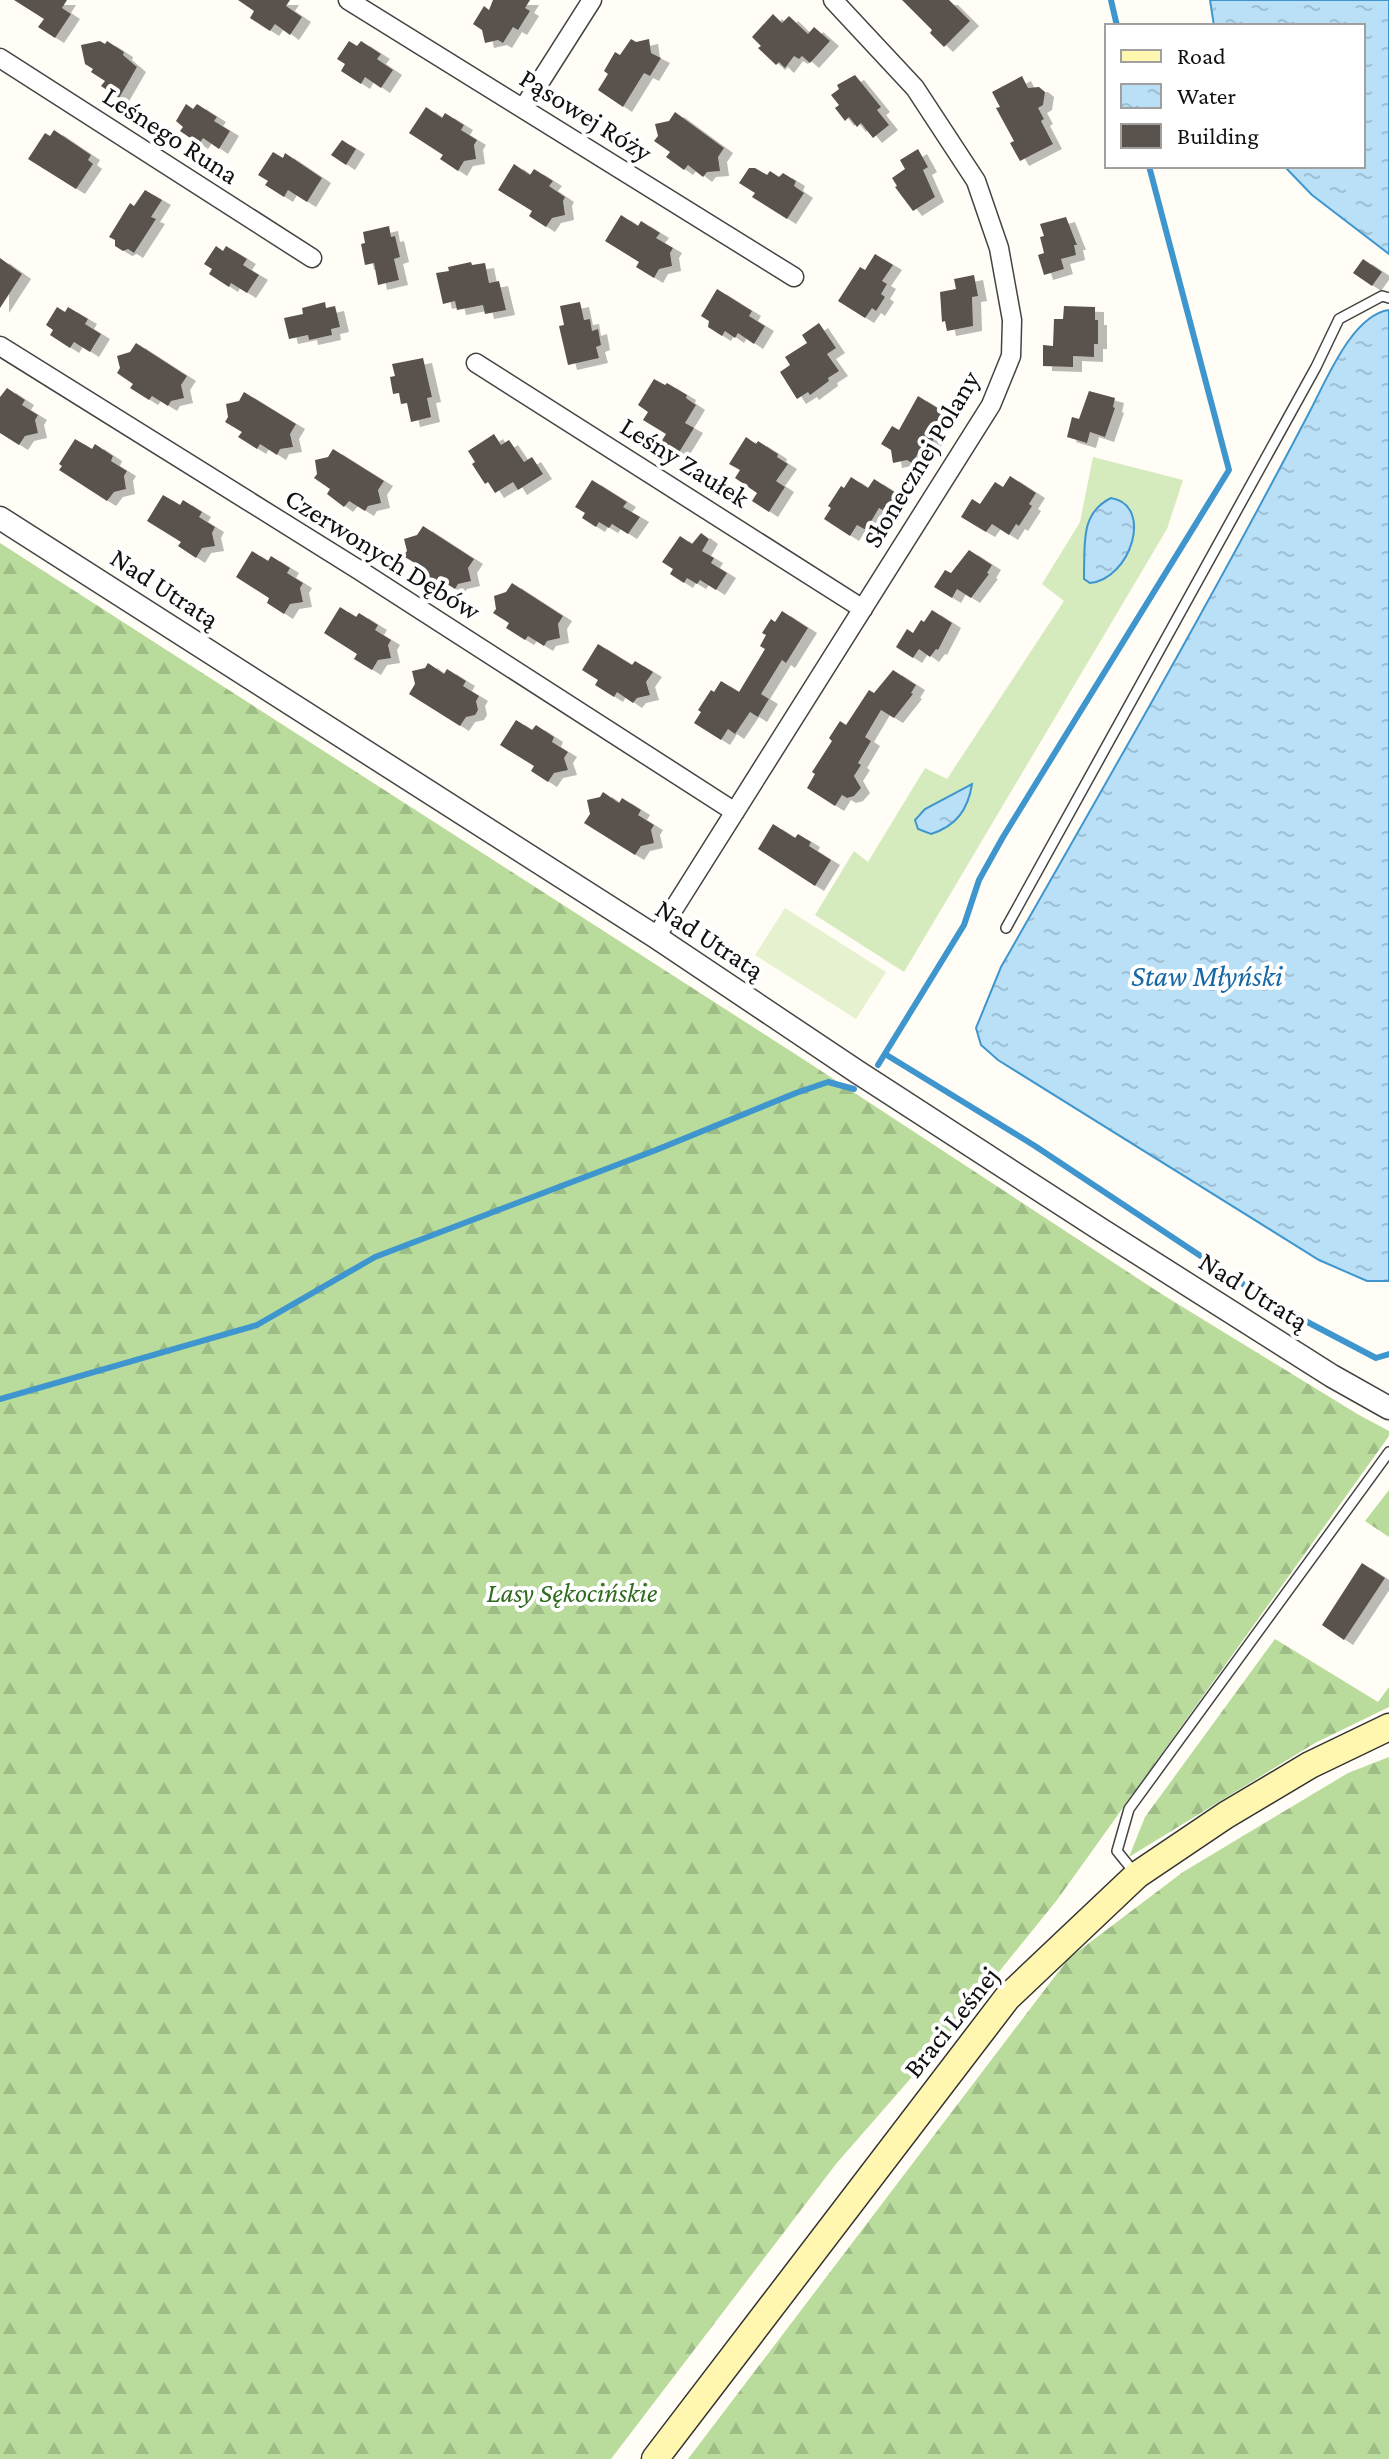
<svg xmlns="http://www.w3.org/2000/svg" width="1389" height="2459" viewBox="0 0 1389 2459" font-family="'Crimson Pro',serif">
<defs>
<pattern id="forest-firs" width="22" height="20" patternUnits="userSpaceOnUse" patternTransform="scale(2)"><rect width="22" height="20" fill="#b9dc9c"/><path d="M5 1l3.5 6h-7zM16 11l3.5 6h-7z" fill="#9ebc85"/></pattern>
<pattern id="water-ripples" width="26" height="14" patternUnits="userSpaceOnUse" patternTransform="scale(2)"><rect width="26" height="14" fill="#b9e0f7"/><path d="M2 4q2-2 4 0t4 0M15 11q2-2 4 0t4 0" fill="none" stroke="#9ebfd3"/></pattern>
<filter id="shadow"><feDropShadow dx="9" dy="5" stdDeviation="0" flood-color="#0004"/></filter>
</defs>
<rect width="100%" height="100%" fill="#fffdf5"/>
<!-- grass -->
<path fill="#d5ebbd" d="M1093 457 1183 480 1167 529 904 972 815 915 854 851 868 862 925 768 947 779 1064 601 1042 584 1080 522Z"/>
<!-- forest -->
<path fill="url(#forest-firs)" d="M0 543 806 1061 1163 1295 1359 1415 1389 1431V1436L1057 1900 938 2047 836 2164 611 2459H0Z
M1389 1490V1537L1365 1521Z
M1275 1639 1378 1702 1389 1687V1707L1315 1743 1129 1857 1145 1817Z
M1389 1757V2459H688L1068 1959 1183 1872 1348 1773Z"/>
<!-- pitch -->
<path fill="#e6f2cf" d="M785 908 886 972 856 1019 755 955Z"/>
<!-- water -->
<path fill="url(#water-ripples)" stroke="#3f96cf" stroke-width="2" d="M1210 0H1389V254L1312 195 1284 166H1363V26H1214Z
M1389 310V1281H1367L1319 1260 998 1060 981 1045 976 1028 1001 967C1106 783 1212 599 1310 411 1326 381 1352 315 1389 310Z
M1111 498C1154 505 1131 579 1090 583L1084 579V571C1085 541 1081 513 1111 498Z
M972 784C968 810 956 826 931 834L918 829 915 820 925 809Z"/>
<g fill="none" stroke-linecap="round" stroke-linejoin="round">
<!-- stream -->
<path stroke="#3f96cf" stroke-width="6" d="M1111 0 1117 26
M885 1054 1035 1146 1273 1304 1376 1358 1389 1354
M878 1065 964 925 979 880 1003 837 1229 470 1149 166
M0 1399 257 1325 375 1257 656 1150 796 1093 828 1082 854 1089"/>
</g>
<!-- building -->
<path fill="#5a524d" filter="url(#shadow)" d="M14 0H67L62 8 71 14 55 38 38 27 44 19Z
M238 0H290L286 6 302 17 290 35 275 24 270 31 250 18 254 11Z
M493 0H530L525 8 530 11 518 30 513 27 503 43 498 40 485 43 482 30 473 24 484 6 489 10Z
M902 0H949L970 21 944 47 930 33 932 30Z
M773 14 782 23 789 16 808 34 814 27 830 41 810 63 802 56 799 59 794 56 785 68 779 62 776 65 758 48 761 46 752 37Z
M631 39 636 42 649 39 651 53 661 58 650 76 644 73 623 107 598 90 608 74 604 71 615 52 620 55Z
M100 41 105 44 107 41 124 52 123 55 137 67 119 98 101 86 105 81 91 72 93 69 85 64 81 45Z
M349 41 357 46 361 41 381 54 377 59 393 70 381 88 365 77 361 84 341 71 345 64 337 59Z
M855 75 881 107 877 110 889 125 873 138 861 123 857 127 849 117 845 121 835 108 839 105 831 95 839 89 837 85Z
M1022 76 1028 88 1039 87 1045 92 1043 105 1038 108 1044 119 1041 121 1053 144 1020 161 1010 143 1014 141 996 108 1000 107 992 92Z
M186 104 193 109 197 104 217 117 214 121 230 131 219 149 203 138 199 144 180 131 183 127 176 121Z
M426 107 442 118 445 113 464 125 461 130 477 140 474 145 476 159 464 161 458 171 440 159 443 155 409 133Z
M675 112 724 148 718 157 720 171 707 172 703 177 688 165 684 170 666 157 670 152 654 141 658 136 655 124 669 121Z
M54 130 91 155 88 160 93 164 76 189 28 159 45 133 50 136Z
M342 140 356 149 346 165 331 155Z
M918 149 928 167 923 170 935 197 913 211 895 187 897 186 892 178 905 169 900 160Z
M273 152 283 158 285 153 322 178 307 202 288 190 284 197 265 185 268 181 258 175Z
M514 164 530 175 534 169 553 181 549 186 565 197 563 201 565 215 552 218 546 227 529 216 532 211 498 190Z
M749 168H755L767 175 770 171 779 177 783 173 796 181 794 186 804 193 787 219 752 197 755 193 739 183Z
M145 190 162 200 151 217 156 219 134 253 128 249 123 251 115 246V240L109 237 130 203 134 206Z
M621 215 638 226 641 221 660 233 656 238 673 248 670 253 672 266 659 269 654 278 636 267 639 262 605 241Z
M1066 217 1077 245H1074L1076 255 1061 259 1064 269 1044 275 1038 255 1044 253 1040 237 1044 236 1040 224Z
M389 226 391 237 395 236 400 257 394 259 399 280 378 285 374 263 365 265 361 244 365 243 363 232Z
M216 246 223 251 226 246 247 259 243 265 259 275 247 293 231 283 229 287 209 274 212 269 204 264Z
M875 254 893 265 882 281 887 284 881 294 885 297 876 311 872 308 865 318 838 301 860 267 865 270Z
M0 258 22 274 0 308Z
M1363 259 1382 272 1372 286 1353 273Z
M471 262 472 265 485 263 489 283 499 281 506 310 485 314 483 305 457 310 455 301 443 304 436 273 449 271 448 267Z
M974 275 978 296 972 297 973 326 947 331 945 321 942 322 940 292 956 289 954 279Z
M717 289 752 311 749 316 765 326 754 344 738 333 735 338 725 331 722 336 708 327 709 321 701 316Z
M325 302 326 308 335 306 340 327 331 329 332 335 309 340 308 335 289 339 284 318 303 314 302 308Z
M580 302 584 320 590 319 592 331 598 329 601 345 596 347 599 358 568 365 559 326 564 325 560 306Z
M1064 306 1095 307V320H1098V344H1094V357L1073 356V367L1043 366V345L1053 346 1054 319H1063Z
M57 307 65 312 68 307 88 319 85 324 101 334 90 352 74 342 70 348 50 335 53 330 46 325Z
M819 323 836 348 827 354 839 371 828 378 829 381 810 395 808 392 797 399 780 372 790 365 785 357 807 343 802 335Z
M136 343 187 376 181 385 184 398 171 401 168 406 152 396 149 400 130 388 133 384 117 373 120 368 117 356 130 352Z
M423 358 432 397 427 398 431 417 411 422 407 403 401 404 399 393 393 394 390 377 395 376 392 364Z
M654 379 665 385 667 383 687 395 686 398 696 405 685 423 694 428 678 454 661 442 666 434 643 420 648 412 638 405Z
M7 388 25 400 22 405 38 415 35 420 38 433 25 436 19 445 0 433V397Z
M1089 391 1115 398 1113 407 1115 408 1105 437 1090 432 1087 443 1067 437 1072 417 1079 419Z
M244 392 296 424 290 434 293 447 280 449 277 455 260 444 257 449 238 437 242 432 225 422 228 417 226 404 239 401Z
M918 396 944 412 934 428 938 432 927 450 922 447 912 463 907 460 893 463 891 450 881 444 892 426 899 430Z
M494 434 501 445 509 440 524 462 532 457 543 474 518 490 513 482 495 493 488 482 485 484 472 464 475 462 468 451Z
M746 437 756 444 758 441 778 454 777 457 788 464 776 481 785 487 769 512 752 501 757 493 735 478 740 470 729 464Z
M75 439 92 449 95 444 113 456 111 461 127 471 124 476 126 489 114 492 107 501 59 470 62 466 59 464Z
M333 449 384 481 378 490 381 503 368 506 365 511 349 501 344 507 327 494 330 489 314 478 317 474 315 460 328 457Z
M1010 476 1036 493 1029 504 1032 506 1019 526 1016 524 1009 535 992 524 986 532 961 517 972 499 980 504 995 482 1003 487Z
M851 477 868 488 874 479 899 495 888 513 879 508 866 530 857 525 850 536 824 519 831 508 828 506 841 486 844 488Z
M592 480 627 502 623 507 640 517 628 534 612 524 609 528 599 522 596 527 582 518 585 513 575 507Z
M163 495 180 505 183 500 202 512 199 517 215 527 212 533 215 546 202 548 196 558 178 546 181 542 147 521Z
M423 526 474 559 468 568 471 581 458 584 455 589 439 579 436 584 417 572 420 566 403 556 407 551 404 539 417 535Z
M701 533 709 539 702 551 714 558 711 563 727 573 716 590 700 580 697 584 687 578 684 583 670 574 673 569 662 562 680 536 692 544Z
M969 550 992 565 987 573 989 574 971 598 957 589 952 598 934 587 945 570 951 573Z
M252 551 268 561 271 556 290 568 287 573 303 583 300 588 303 602 290 604 284 614 267 603 269 598 236 577Z
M512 583 563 616 558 624 560 638 547 641 544 646 528 636 525 640 506 628 509 623 493 613 496 609 494 596 506 592Z
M340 607 356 617 359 613 378 625 375 630 391 640 388 645 391 658 378 660 372 670 354 659 357 654 324 633Z
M932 610 952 623 938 650 936 649 930 657 919 649 913 658 896 647 907 629 913 633 921 620 924 622Z
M782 611 808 628 786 663 782 660 761 694 769 699 758 717 750 712 735 734 728 729 721 740 694 723 701 712 698 710 711 690 714 692 721 681 739 692 765 649 760 646 766 635 762 633 771 619 775 622Z
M598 644 632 665 635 661 653 672 646 682 650 695 637 698 633 703 617 692 614 697 595 685 598 680 582 670Z
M428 663 444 674 447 669 466 681 463 686 479 696 476 701 478 710 475 715 466 717 460 726 409 694 415 684 412 671 425 668Z
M893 670 916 685 911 693 913 694 894 718 881 710 865 737 871 741 858 763 861 765 854 776 861 788 854 796 847 798 842 795 835 806 807 788 815 774 812 772 832 741 829 738 840 721 846 725 869 690 874 693Z
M516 720 532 730 536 725 554 737 552 742 568 752 564 758 568 770 554 773 548 782 531 771 534 766 500 745Z
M603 792 619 803 622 798 641 810 638 815 654 825 651 830 654 843 641 846 635 855 584 823 590 814 587 800 600 797Z
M773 824 795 838 798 834 811 842 809 846 831 860 815 886 758 849Z
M1362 1563 1385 1578 1344 1640 1322 1625Z"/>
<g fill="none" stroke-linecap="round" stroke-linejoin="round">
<!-- service casing -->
<g stroke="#444" stroke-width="12">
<path id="service" d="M1006 928 1316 367 1339 319 1382 296 1389 298
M1134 1872 1117 1851 1129 1809 1389 1452"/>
</g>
<!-- minor casing -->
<g stroke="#444" stroke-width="21">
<path id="minor" d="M348 0 794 277
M0 58 312 258
M524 107 592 0
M0 346 359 570 735 812
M476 363 863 609
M656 937 991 405 1011 356 1012 320 999 248 976 181 915 88 833 0"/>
</g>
<!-- tertiary casing -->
<g stroke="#444" stroke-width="25">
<path id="tertiary" d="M0 518 656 937 856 1071 1100 1229 1332 1376 1389 1408"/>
</g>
<!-- secondary casing -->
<g stroke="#333" stroke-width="29">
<path id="secondary" d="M655 2459 1007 1998 1137 1875 1226 1815 1310 1765 1389 1727"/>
</g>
<!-- service -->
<use href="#service" stroke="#fff" stroke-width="9"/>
<!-- minor -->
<use href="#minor" stroke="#fff" stroke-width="18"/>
<!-- tertiary -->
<use href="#tertiary" stroke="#fff" stroke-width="22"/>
<!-- secondary -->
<use href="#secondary" stroke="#fff6b0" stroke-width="26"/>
</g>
<g text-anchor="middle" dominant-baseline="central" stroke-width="8" stroke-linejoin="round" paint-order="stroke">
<!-- street labels -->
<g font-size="28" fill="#111" stroke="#fff">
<text transform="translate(586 115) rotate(32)">Pąsowej Róży</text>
<text transform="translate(171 135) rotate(33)">Leśnego Runa</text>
<text transform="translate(921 459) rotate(-59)">Słonecznej Polany</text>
<text transform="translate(685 462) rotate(32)">Leśny Zaułek</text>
<text transform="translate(383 554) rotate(32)">Czerwonych Dębów</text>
<text transform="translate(165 588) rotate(33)">Nad Utratą</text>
<text transform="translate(710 939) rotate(33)">Nad Utratą</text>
<text transform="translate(1254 1291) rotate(32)">Nad Utratą</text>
<text transform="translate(951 2022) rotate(-51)">Braci Leśnej</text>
</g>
<!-- park labels -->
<g font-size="28" font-style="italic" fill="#2f6b1f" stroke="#fff">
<text x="572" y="1592">Lasy Sękocińskie</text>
</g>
<!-- water labels -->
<g font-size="30" font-style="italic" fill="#1768a6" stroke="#fff">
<text x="1207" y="975">Staw Młyński</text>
</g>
</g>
<!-- legend -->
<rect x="1105" y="24" width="260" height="144" fill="#ffffff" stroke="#a0a0a0" stroke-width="2"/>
<rect x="1121" y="50" width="40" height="12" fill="#fff6b0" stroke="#a0a0a0" stroke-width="2"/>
<text x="1177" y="64" font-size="24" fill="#111111">Road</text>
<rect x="1121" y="84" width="40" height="24" fill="url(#water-ripples)" stroke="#a0a0a0" stroke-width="2"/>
<text x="1177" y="104" font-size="24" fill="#111111">Water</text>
<rect x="1121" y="124" width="40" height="24" fill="#5a524d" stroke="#a0a0a0" stroke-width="2"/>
<text x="1177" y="144" font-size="24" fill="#111111">Building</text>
</svg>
